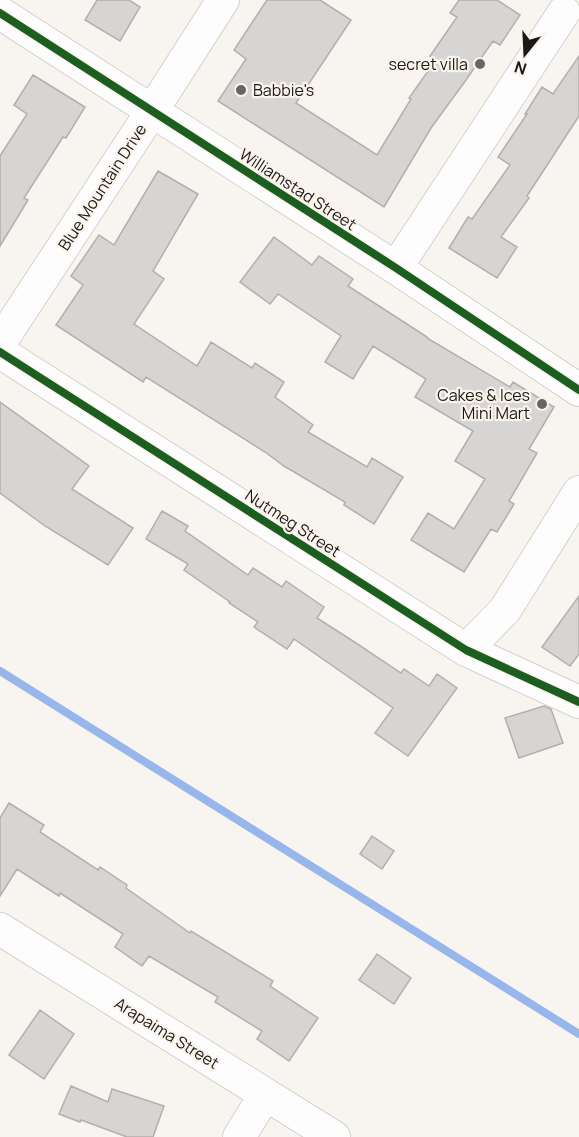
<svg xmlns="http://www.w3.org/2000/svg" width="579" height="1137" viewBox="0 0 579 1137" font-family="Manrope,sans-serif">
<rect width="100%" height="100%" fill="#f8f4f0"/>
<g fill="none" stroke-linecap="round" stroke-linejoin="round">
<!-- stream -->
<path stroke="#97b6eb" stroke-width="8" d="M0 671 579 1034"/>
</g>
<!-- building -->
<path fill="#d7d5d4" stroke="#b2afaf" stroke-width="1.5" d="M97 0H129L140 7 120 41 85 20Z
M267 0H320L351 20 296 103 377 155 411 99 409 98 436 60 430 56 457 17 450 13 459 0H497L520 15 500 45 493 41 466 80 431 128 384 207 218 101 246 59 234 50Z
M579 56V116L527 196 529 198 501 237 517 247 497 278 449 248 468 217 472 219 510 165 498 157 527 114H525L542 87 553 94Z
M33 75 85 107 66 138 63 137 24 198 28 200 0 246V156L27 114 14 105Z
M158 171 198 194 153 271 164 279 134 324 197 366 211 342 252 368 255 363 284 382 275 397 313 425 308 432 367 467 372 458 403 477 374 524 344 505 345 502 284 466 265 452 146 377 143 382 56 325 83 285 71 276 99 235 114 245Z
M274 237 312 265 319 256 353 279 348 286 427 337V338L510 387 513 382 554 407 529 449 537 453 509 501 514 504 497 532 491 529 464 572 411 540 428 513 454 529 485 479 455 461 473 431 415 397 426 379 373 346 353 379 325 362 341 336 278 294 270 304 240 282Z
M0 402 89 466 72 489 133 528 108 565 45 526 0 493Z
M162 511 188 526 185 531 248 575 253 568 282 587 286 581 318 603 324 607 317 618 356 643 401 673 404 669 429 686 437 674 457 688 408 756 375 733 393 708 294 639 287 649 254 627 258 622 229 603 230 602 184 570 188 564 146 539Z
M579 596V654L570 666 542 647Z
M544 706 551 709 563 743 519 758 505 718Z
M9 803 44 825 40 832 98 870 100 867 127 885 126 888 190 933 191 931 273 981 270 986 318 1018 289 1061 257 1039 262 1031 215 1002 218 997 149 956 142 966 115 947 123 934 60 893 59 896 17 869 0 896V818Z
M372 836 394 851 382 869 360 854Z
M377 954 411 978 394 1004 359 980Z
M40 1010 74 1034 44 1079 9 1055Z
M71 1086 108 1102 112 1089 164 1106 153 1137H127L81 1120 80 1122 59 1114Z"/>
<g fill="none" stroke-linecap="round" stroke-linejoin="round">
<!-- minor casing -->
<g stroke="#d5d2ce" stroke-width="34">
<path id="minor" d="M0 13 396 268 579 390
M396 268 564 12
M0 343 152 111 223 0
M0 352 466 650 579 702
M466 650 505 610 579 492
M0 929 334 1137
M239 1137 265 1095"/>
</g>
<!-- minor -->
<use href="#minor" stroke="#fefdfd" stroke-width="32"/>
<!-- cycleway casing -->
<g stroke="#fbf4ed" stroke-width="11">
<path id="cycleway" d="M0 13 396 268 579 390
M0 352 466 650 579 702"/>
</g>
<!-- cycleway -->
<use href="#cycleway" stroke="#1b5e20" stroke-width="8"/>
</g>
<!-- markers -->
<g fill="#686663" stroke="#fbf4ed" stroke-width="2">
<circle cx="480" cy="64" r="6"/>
<circle cx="241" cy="90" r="6"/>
<circle cx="542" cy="404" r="6"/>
</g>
<g text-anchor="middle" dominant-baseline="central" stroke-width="4.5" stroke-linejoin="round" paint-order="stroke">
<!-- poi labels -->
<g font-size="16" fill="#1b1917" stroke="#fbf4ed" text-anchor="end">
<text x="468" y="64">secret villa</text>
<text x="253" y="90" text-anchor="start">Babbie's</text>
<text x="530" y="395">Cakes &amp; Ices<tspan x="530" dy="18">Mini Mart</tspan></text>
</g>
<!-- street labels -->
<g font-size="16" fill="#1b1917" stroke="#fbf4ed">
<text transform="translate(102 187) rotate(-57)">Blue Mountain Drive</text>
<text transform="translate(298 189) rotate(33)">Williamstad Street</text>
<text transform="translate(293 523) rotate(33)">Nutmeg Street</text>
<text transform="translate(167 1033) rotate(32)">Arapaima Street</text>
</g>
</g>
<!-- north arrow -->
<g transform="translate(525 54) rotate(198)" stroke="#fbf4ed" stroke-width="4.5" paint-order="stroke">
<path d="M0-4.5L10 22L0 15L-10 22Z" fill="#1b1917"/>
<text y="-9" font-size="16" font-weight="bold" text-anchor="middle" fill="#1b1917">N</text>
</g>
</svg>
